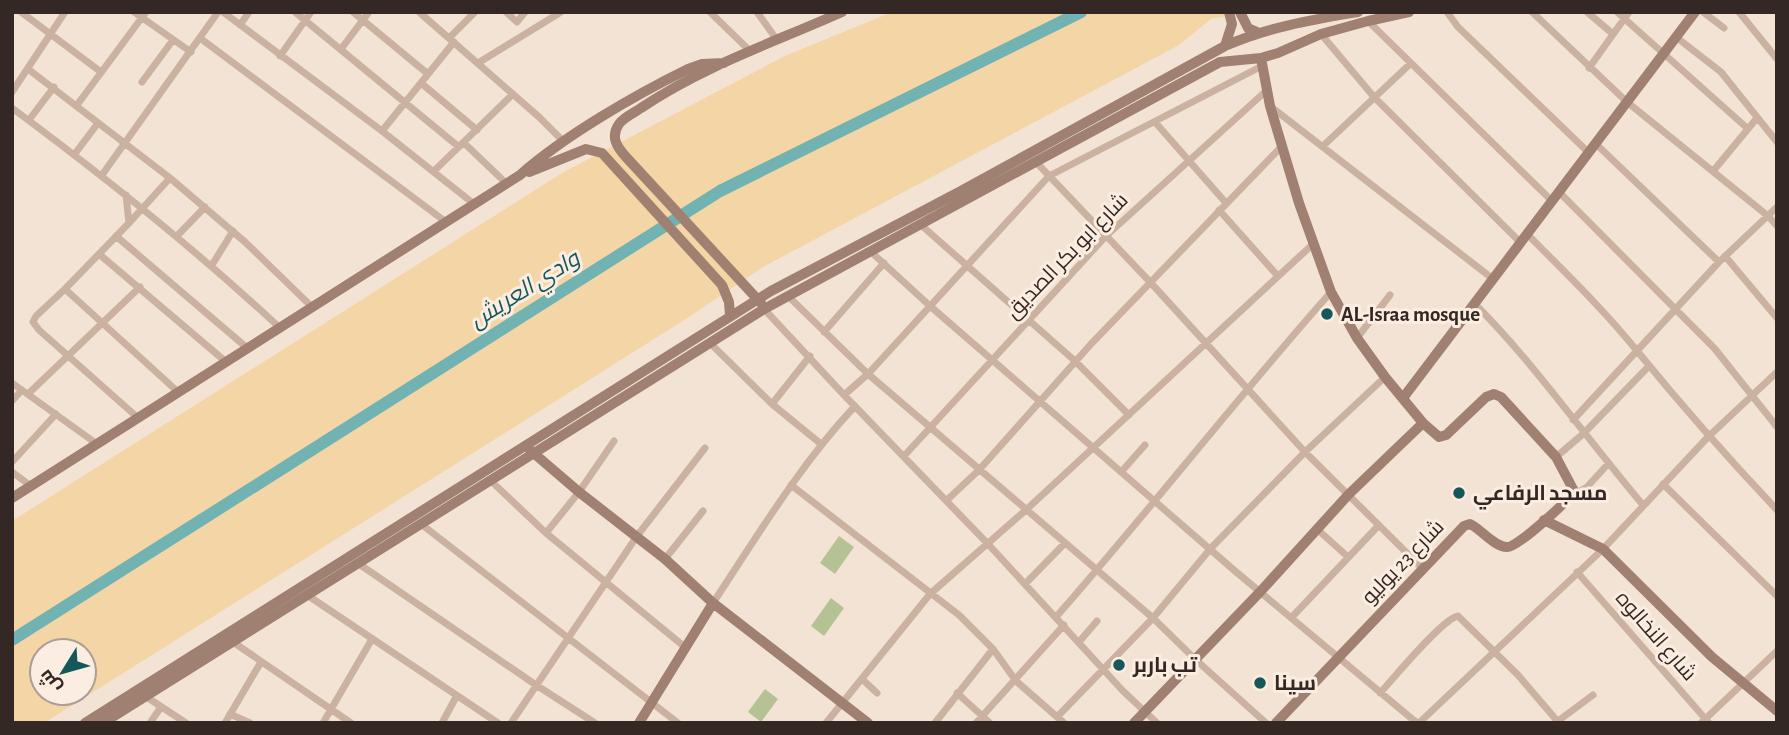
<svg xmlns="http://www.w3.org/2000/svg" width="1789" height="735" viewBox="0 0 1789 735" font-family="'Alegreya Sans',Cairo,sans-serif">
<rect width="100%" height="100%" fill="#f3e3d4"/>
<!-- green -->
<path fill="#b5c394" d="M839 536 854 547 835 574 820 563Z
M831 598 844 608 824 636 811 626Z
M765 689 778 699 761 722 748 712Z"/>
<!-- sand -->
<path fill="#f3d5a6" fill-rule="evenodd" d="M892 12H1250L1211 19 1179 45 763 267 689 317 44 723H12V521L562 173 785 56ZM42 651H84V693H42Z"/>
<g fill="none" stroke-linecap="round" stroke-linejoin="round">
<!-- river -->
<path stroke="#71b2b2" stroke-width="12" d="M12 640 720 191 1081 12"/>
<!-- street -->
<path stroke="#cbb2a0" stroke-width="7" d="M21 12 101 72
M134 12 191 52
M223 12 382 131 474 204
M295 12 459 147
M353 12 428 74
M419 12 539 117 564 142
M506 12 517 22 525 12
M710 12 751 52
M757 12 777 40
M1447 12 1458 27 1588 152
M1532 12 1627 102 1768 216 1777 226
M1587 12 1613 34
M1617 12 1747 128
M1703 12 1724 28
M1739 12 1777 59
M1368 21 1552 201
M240 25 249 12
M1321 34 1374 97 1521 243
M1676 37 1721 72 1777 142
M200 38 446 222
M449 38 475 12
M341 49 369 12
M280 56 311 12
M478 63 561 12
M1589 68 1629 12
M28 69 170 178 245 242 311 306
M142 82 173 40
M421 83 477 130
M12 92 65 12
M77 105 146 12
M1270 106 1493 279
M12 108C105 177 194 248 279 327
M29 120 54 87
M1155 122 1226 203
M382 131 454 42
M464 143 506 183
M1595 143 1719 262
M1323 146 1410 64
M74 155 98 123
M1036 162 1151 283 1305 452 1423 569
M1714 170 1757 118
M434 171 513 94
M102 175 218 12
M1559 192 1715 349 1777 427
M126 195 129 223 65 289 36 316 33 322 39 330 137 417
M1219 210 1277 275
M129 223 170 178
M921 225 1075 361 1129 415
M1527 234C1565 272 1604 310 1638 352 1682 406 1728 458 1777 510
M116 236 246 347
M177 236 205 207
M871 252 930 306 1235 571 1417 723
M99 254 225 361
M1725 256 1777 318
M212 265 233 231
M65 289 177 391
M788 296 868 374 1153 618 1196 660 1266 723
M1474 303C1536 365 1586 438 1643 505
M764 309 844 395 988 544 1123 691 1157 723
M824 332 884 263
M1357 338 1390 295
M710 343 772 404 821 444
M12 383 97 444
M28 394 140 287
M844 395 868 374 1049 176 1262 66
M12 401 22 390
M772 404 810 356
M1573 420 1719 262 1777 207
M904 456 1106 236 1266 91
M1556 457 1583 434 1649 366
M12 462 56 414
M1122 471 1145 445
M12 472 31 486
M491 481 546 533 686 648
M1663 484 1777 596
M791 485 959 615 993 649 1016 681 1064 723
M1574 495 1587 487 1608 464
M947 500 979 470 1091 344 1282 146
M421 524 678 723
M1317 529 1348 557
M546 533 579 492 614 441
M665 559 703 511
M359 564 536 685 595 723
M1577 572 1709 723
M1025 584 1065 543
M307 595 498 723
M713 603C758 535 799 466 855 406
M1056 617C1150 510 1237 398 1331 292
M1292 617 1379 525
M233 642 351 723
M1079 642 1097 621
M862 679 877 693
M957 693 990 723
M1380 693C1394 678 1442 619 1458 616L1518 675 1559 723
M145 696 186 723
M230 714 250 723
M1057 717 1153 618 1211 548 1305 452 1385 377
M1558 721 1593 695
M150 723 161 707
M225 723 261 662
M323 723 372 639
M442 723 456 697
M511 723 637 536 705 448
M826 723 930 594 1027 509 1313 244
M935 723 993 649
M976 723 1064 625
M1419 723 1603 549 1708 437 1777 372
M1701 723 1777 651"/>
<!-- secondary -->
<path stroke="#9f8071" stroke-width="10" d="M1240 12 1248 28 1257 32
M1225 46 1232 24 1229 12
M1261 58 1270 106 1299 203 1331 292 1357 338 1385 377 1423 423 1439 437 1446 435 1486 397 1494 394 1501 397 1556 457 1574 491C1568 501 1517 548 1507 547 1494 547 1481 529 1470 524L1464 526 1276 723
M529 172 586 149 602 153 722 285 729 302 730 316
M761 303 626 157C617 147 610 137 619 124 624 117 634 113 641 108 703 66 775 42 842 12
M1403 398 1695 12
M530 450 579 492 665 559 713 603 868 723
M12 498 520 175C564 136 635 95 688 69L702 64 724 63
M1544 520 1603 549 1712 657 1777 711
M85 723 771 291 961 191 1225 46C1268 27 1311 20 1358 12
M103 723 764 309 1220 62 1261 58 1278 53 1321 34 1368 21 1409 12
M639 723 713 603
M1134 723 1260 592 1349 494 1423 423"/>
</g>
<!-- markers -->
<g fill="#165859" stroke="#fbede1" stroke-width="2.5">
<circle cx="1327" cy="314" r="7"/>
<circle cx="1459" cy="493" r="7"/>
<circle cx="1119" cy="665" r="7"/>
<circle cx="1260" cy="683" r="7"/>
</g>
<g text-anchor="middle" dominant-baseline="central" stroke-width="6" stroke-linejoin="round" paint-order="stroke">
<!-- street labels -->
<g font-size="21" fill="#342824" stroke="#fbede1">
<text transform="translate(1067 256) rotate(-46)">شارع ابو بكر الصديق</text>
<text transform="translate(1403 562) rotate(-46)">شارع 23 يوليو</text>
<text transform="translate(1656 636) rotate(49)">شارع النخالوه</text>
</g>
<!-- poi labels -->
<g font-size="21" font-weight="bold" fill="#342824" stroke="#fbede1" text-anchor="start">
<text x="1341" y="314">AL-Israa mosque</text>
<text x="1473" y="493">مسجد الرفاعي</text>
<text x="1133" y="665">تب باربر</text>
<text x="1274" y="683">سينا</text>
</g>
<!-- water labels -->
<g font-size="23" font-style="italic" fill="#165859" stroke="#fbede1">
<text transform="translate(525 290) rotate(-32)">وادي العريش</text>
</g>
</g>
<!-- border -->
<rect width="1789" height="735" fill="none" stroke="#342824" stroke-width="28"/>
<!-- north arrow -->
<g transform="translate(63 672) rotate(233)"><circle r="33" fill="#fbede1" stroke="#ab9e95" stroke-width="2"/>
<path d="M0-5L12 26L0 18L-12 26Z" fill="#165859"/>
<text y="-10" font-size="19" font-weight="bold" text-anchor="middle" fill="#342824">ش</text>
</g>
</svg>
